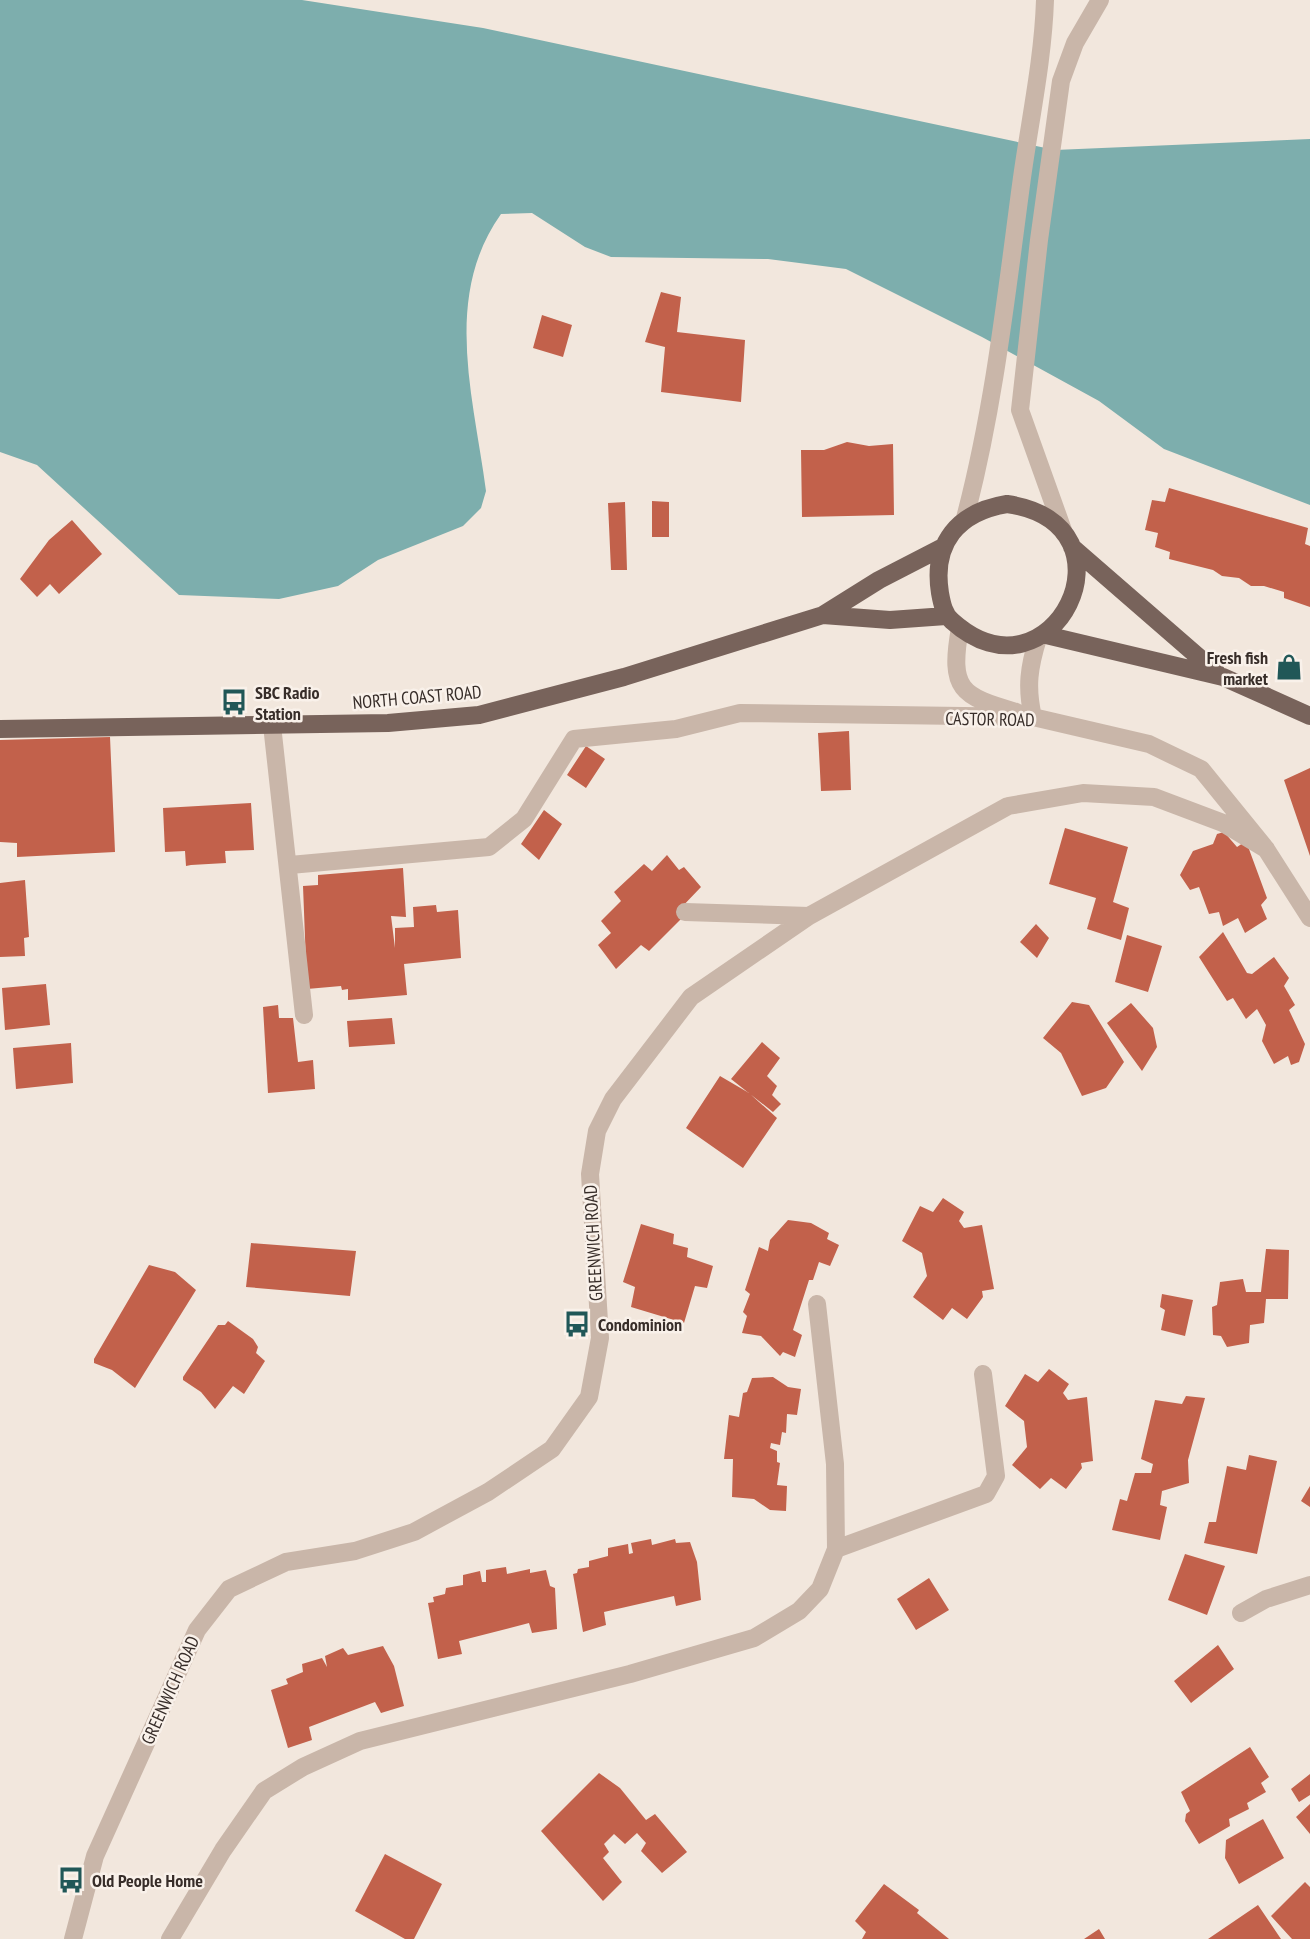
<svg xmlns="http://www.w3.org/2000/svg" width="1310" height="1939" viewBox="0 0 1310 1939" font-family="'PT Sans Narrow',sans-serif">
<rect width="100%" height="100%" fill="#f2e7dd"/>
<!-- water -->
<path fill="#7daead" d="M0 0H302L483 28 1055 150 1310 139V505L1164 449 1099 401 982 337 846 269 768 259 611 257 585 247 532 213 501 214C442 297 474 398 486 491L481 508 463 526 378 560 338 586 279 599 179 595 37 465 0 452Z"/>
<!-- building -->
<path fill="#c2614b" d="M661 292 681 297 677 332 745 340 741 402 661 392 665 347 645 342Z
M542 315 572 325 563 357 533 348Z
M847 442 869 446 893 444 894 515 802 517 801 450H824Z
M1169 488 1308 528 1305 544 1310 546V607L1284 598V592L1264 586H1251L1239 578 1222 576 1213 570 1169 559 1170 552 1155 547 1158 533 1145 530 1152 500 1165 502Z
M652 501 669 502V537H652Z
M625 502 627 570H611L608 503Z
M72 520 102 554 59 594 50 584 37 597 20 579 49 540Z
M849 731 851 790 821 791 818 733Z
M110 737 115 852 17 857V843L0 842V740Z
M586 746 605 759 586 788 567 775Z
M1310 768V856L1284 780Z
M251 803 254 850 225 851 226 863 191 865 186 866 185 851 165 852 163 808Z
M544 810 562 824 539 860 521 844Z
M1065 828 1128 847 1113 902 1129 908 1121 940 1087 929 1096 898 1049 884Z
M1224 832 1237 847 1246 841 1267 898 1261 905 1267 919 1245 933 1238 918 1223 926 1219 912 1209 914 1199 887 1190 890 1180 875 1193 851 1213 844 1217 834Z
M667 855 679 870 684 867 701 887 678 911 683 917 649 951 641 945 616 969 598 945 611 933 601 921 621 901 614 892 644 864 652 871Z
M403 868 406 917 391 916 395 948V928L414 927 413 907 436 905 437 912 458 910 461 958 404 964 407 995 348 1000V989L342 990 341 986 307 989 303 886 318 885V875Z
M25 880 29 937 24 938 25 956 0 957V883Z
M1036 924 1049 938 1037 958 1020 942Z
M1223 932 1247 973 1252 974 1274 957 1289 978 1284 986 1295 1005 1289 1010 1305 1044 1299 1062 1291 1065 1288 1056 1274 1064 1262 1041 1266 1025 1257 1009 1246 1019 1233 998 1227 1001 1199 957Z
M1127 935 1162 946 1148 992 1115 982Z
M46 984 50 1025 5 1030 2 988Z
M1072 1002 1089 1005 1124 1062 1106 1088 1082 1096 1061 1053 1043 1038Z
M1131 1003 1153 1028 1157 1047 1142 1071 1107 1023Z
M278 1005 279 1018H293L298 1062 313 1060 315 1089 268 1093 263 1007Z
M392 1018 395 1044 349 1047 347 1021Z
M762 1042 780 1058 767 1076 777 1086 772 1095 781 1104 773 1112 731 1079Z
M71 1043 73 1083 16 1089 13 1048Z
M720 1076 749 1093 777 1118 743 1168 686 1128Z
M943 1198 964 1212 959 1221 964 1228 982 1225 994 1289 982 1291 983 1297 967 1319 952 1308 943 1320 913 1297 927 1276 922 1253 902 1241 920 1206 933 1212Z
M788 1220 811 1223 829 1233 827 1239 839 1245 830 1266 819 1262 813 1280H809L793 1330 802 1335 795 1357 783 1352 780 1356 761 1336 742 1333 747 1316 743 1312 750 1294 745 1290 759 1247 768 1251 770 1240Z
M641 1224 674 1234 673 1244 688 1248 687 1257 713 1266 707 1288 695 1286 684 1323 631 1307 635 1287 623 1282Z
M251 1243 356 1251 350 1296 246 1287Z
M1266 1249 1289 1250 1288 1299H1266L1264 1323 1250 1325 1249 1343 1227 1347 1221 1336 1213 1335 1212 1307 1217 1305 1220 1282 1243 1279 1246 1292H1261Z
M149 1265 175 1272 196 1290 135 1388 112 1370 94 1363V1359Z
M1162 1294 1193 1300 1185 1336 1161 1330 1165 1310 1160 1307Z
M228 1321 253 1339 258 1347 256 1353 265 1361 244 1394 233 1386 215 1409 201 1392 183 1380V1377L218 1325H225Z
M1049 1369 1069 1384 1063 1393 1068 1400 1087 1397 1093 1461 1081 1463 1082 1468 1066 1489 1051 1478 1040 1489 1012 1465 1027 1447 1024 1421 1005 1406 1025 1374 1038 1382Z
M773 1377 788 1387 801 1389 797 1415 787 1414 786 1433 782 1432 780 1445 771 1443 770 1448 777 1451V1462L780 1463 777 1485 787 1486 786 1511 770 1510 754 1499 732 1497 733 1459H724L729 1415 739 1417 743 1393 747 1392 752 1378Z
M1186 1396 1205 1398 1188 1460 1189 1483 1162 1491 1160 1505 1167 1507 1160 1540 1112 1530 1120 1499 1127 1501 1135 1473H1151L1153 1464 1141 1459 1155 1400 1182 1404Z
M1249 1455 1277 1461 1257 1554 1204 1543 1209 1522H1216L1227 1466 1246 1470Z
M1310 1486V1507L1301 1501Z
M651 1539 652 1545 675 1539 676 1543 690 1542 697 1562 701 1600 676 1606 674 1596 604 1612 606 1625 583 1632 573 1574 577 1573 578 1569 589 1567V1561L608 1556V1548L628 1544 629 1554 633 1553 631 1543Z
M1185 1554 1225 1566 1207 1615 1168 1600Z
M506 1567 507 1574 530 1569V1573L546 1570 550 1586 555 1588 557 1629 532 1633 529 1623 459 1641 462 1654 438 1659 428 1603 434 1602 433 1597 445 1594 446 1588 463 1585V1575L480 1571 482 1582H486V1570Z
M929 1578 949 1610 916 1630 897 1599Z
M1218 1645 1234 1669 1191 1703 1174 1681Z
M383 1646 394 1666 404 1706 381 1713 375 1702 309 1727 312 1740 288 1748 271 1690 288 1684 286 1679 303 1672 302 1664 322 1658 327 1667 325 1656 343 1648 348 1655Z
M1250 1747 1269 1777 1261 1783 1266 1792 1247 1803 1249 1809 1229 1819 1230 1826 1199 1844 1185 1821 1186 1814 1190 1811 1181 1792Z
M599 1773 620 1788 646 1820 655 1814 687 1852 662 1873 641 1851 646 1843 637 1833 625 1844 614 1834 604 1844 609 1852 603 1858 622 1882 603 1901 541 1831Z
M1310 1774V1795L1299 1802 1291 1789Z
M1310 1804V1834L1296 1817Z
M1263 1819 1284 1858 1239 1884 1225 1858 1226 1840Z
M385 1854 442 1884 414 1939H405L355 1911Z
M1305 1882 1310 1887V1939H1292L1271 1916Z
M884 1884 919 1910 917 1913 949 1939H862L866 1932 855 1921Z
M1258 1905 1281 1939H1208Z
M1099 1929 1105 1939H1084Z"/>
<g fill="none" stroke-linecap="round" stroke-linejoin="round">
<!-- minor -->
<path stroke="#c9b6a9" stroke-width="18" d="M965 518C994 408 1006 297 1021 185 1029 124 1043 62 1045 0
M1064 533 1020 410 1039 240 1061 81 1075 43 1100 0
M960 628C949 690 961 696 1016 712
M1033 717C1026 687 1029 667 1038 638
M272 725 304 1015
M290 865 489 847 524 819 574 739 676 729 740 713 1033 717 1149 744 1201 769 1266 849 1310 918
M685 912 809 916
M836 1549 986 1494 996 1476 983 1374
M1241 1613 1266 1599 1310 1585
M73 1939 95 1856 197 1630 229 1589 286 1562 355 1551 414 1532 488 1492 552 1449 589 1397 600 1338 590 1174 597 1131 613 1099 691 997 809 916 1008 806 1083 793 1154 797 1223 823 1266 849
M170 1939 223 1850 264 1791 303 1767 360 1741 630 1674 754 1638 799 1611 820 1589 836 1549 835 1464 817 1304"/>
<!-- major -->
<path stroke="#78635b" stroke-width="18" d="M1007 504C1145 524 1052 711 952 621 944 614 942 604 940 593 932 543 958 512 1007 504Z
M1072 547 1217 673
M823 615 890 620 946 616
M1046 635 1223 677 1310 716
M0 729 388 723 479 715 624 677 823 615 879 580 943 547"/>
</g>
<!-- icons -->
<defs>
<g id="shop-bare" transform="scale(2.1)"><path d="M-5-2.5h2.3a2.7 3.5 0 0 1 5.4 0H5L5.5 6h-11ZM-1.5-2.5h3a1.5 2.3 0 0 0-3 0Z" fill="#205757" stroke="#f9f1ea" stroke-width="2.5" paint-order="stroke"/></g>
<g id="bus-bare" transform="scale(2.1)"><path d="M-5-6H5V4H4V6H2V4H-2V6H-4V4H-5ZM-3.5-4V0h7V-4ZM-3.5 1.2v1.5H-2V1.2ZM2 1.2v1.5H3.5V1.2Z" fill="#205757" stroke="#f9f1ea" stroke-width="2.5" paint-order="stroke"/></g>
</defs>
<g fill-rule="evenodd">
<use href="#shop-bare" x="1289" y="667"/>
<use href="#bus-bare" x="234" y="702"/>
<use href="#bus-bare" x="577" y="1324"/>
<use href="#bus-bare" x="71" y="1880"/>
</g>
<g text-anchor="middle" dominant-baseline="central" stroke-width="5" stroke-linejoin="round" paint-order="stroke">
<!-- poi labels -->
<g font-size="18" font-weight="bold" fill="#372d29" stroke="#f9f1ea" text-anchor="start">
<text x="1268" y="657" text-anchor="end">Fresh fish<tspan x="1268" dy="21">market</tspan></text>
<text x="255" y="692">SBC Radio<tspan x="255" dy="21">Station</tspan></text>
<text x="598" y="1324">Condominion</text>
<text x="92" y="1880">Old People Home</text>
</g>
<!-- street labels -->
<g font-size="18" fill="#372d29" stroke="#f9f1ea">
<text transform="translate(417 697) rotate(-5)">NORTH COAST ROAD</text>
<text transform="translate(990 719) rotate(1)">CASTOR ROAD</text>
<text transform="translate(593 1243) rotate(-93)">GREENWICH ROAD</text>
<text transform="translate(170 1690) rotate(-66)">GREENWICH ROAD</text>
</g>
</g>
</svg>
